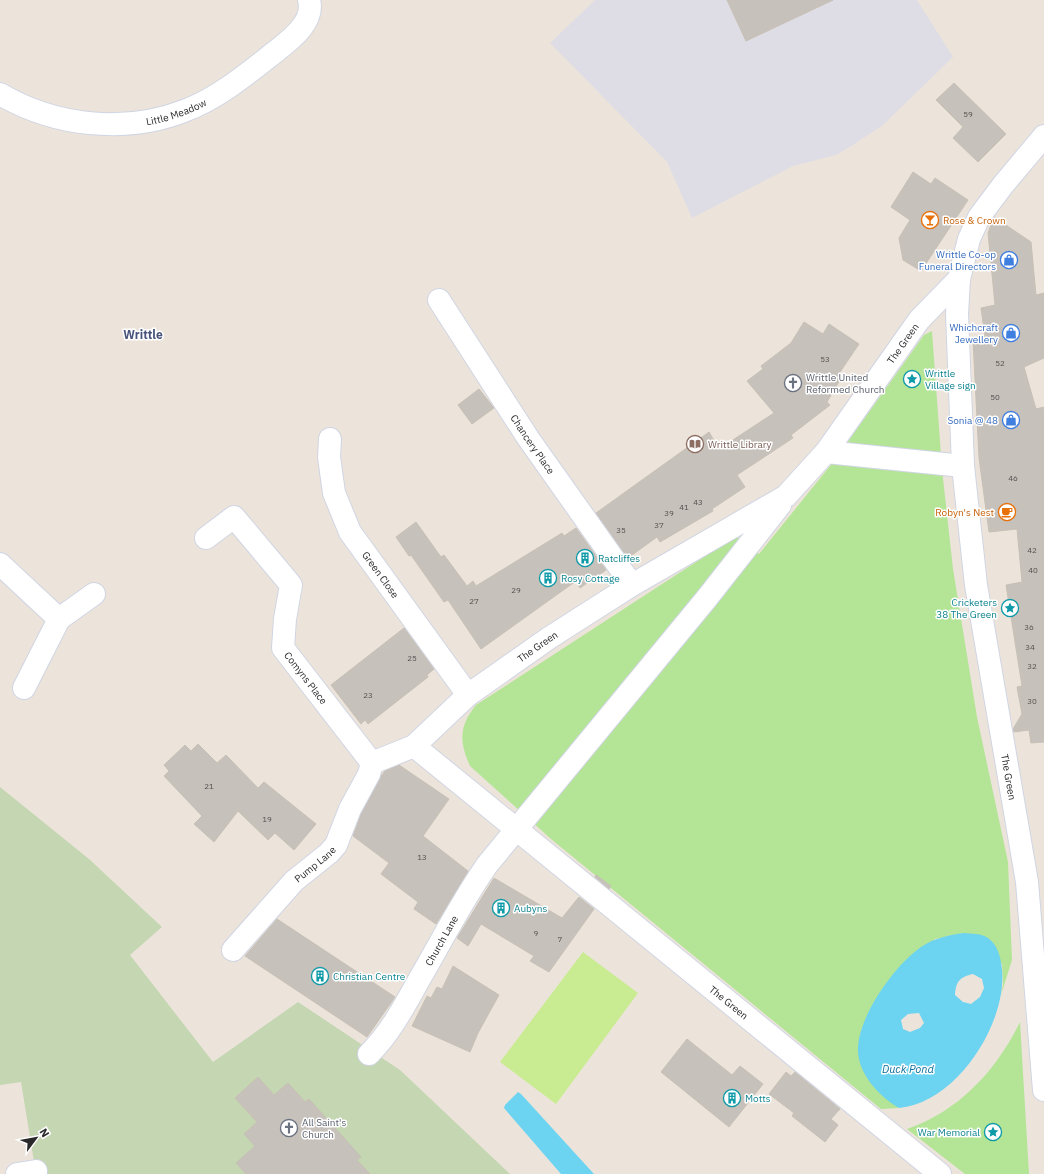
<svg xmlns="http://www.w3.org/2000/svg" width="1044" height="1174" viewBox="0 0 1044 1174" font-family="'IBM Plex Sans',sans-serif">
<rect width="100%" height="100%" fill="#ece4db"/>
<!-- industrial -->
<path fill="#dedce4" d="M595 0H917L953 57 883 125 853 145 836 155 793 166 692 218 667 162 550 43Z"/>
<!-- green -->
<path fill="#b4e496" d="M932 331 942 469 953 569 977 717 1008 862 1012 960 1001 995 1003 984 1002 964 964 933 935 939 879 995 861 1030 866 1076 882 1095 899 1108 881 1109 551 839 470 766C459 742 459 726 476 705L736 536 759 554 834 461 924 335Z
M1020 1022 1029 1174H965L907 1129C959 1111 996 1071 1020 1022Z"/>
<!-- cemetery -->
<path fill="#c5d6b2" d="M0 787 89 859 162 927 130 955 213 1062 298 1002 400 1070 510 1174H36L21 1082 0 1085Z"/>
<!-- pitch -->
<path fill="#c9eb92" d="M583 952 638 993 556 1104 500 1062Z"/>
<!-- water -->
<path fill="#6cd3f0" fill-rule="evenodd" d="M964 933C971 934 981 933 988 938 998 945 1001 958 1002 970 1007 1024 956 1103 899 1108 879 1096 857 1073 858 1048 859 1015 895 965 921 947 934 938 949 935 964 933ZM973 974 982 979 984 988 980 997 971 1004 963 1002 955 995C956 981 960 977 973 974ZM919 1013 924 1023 920 1028 910 1032 903 1029 901 1020 908 1014Z
M518 1092 521 1094 594 1174H561L504 1108 505 1105Z"/>
<!-- building -->
<path fill="#c7c1bb" stroke="#c7c0b5" d="M727 0H833L746 41Z
M954 83 1006 134 978 162 953 138 963 127 936 100Z
M913 172 931 184 935 178 968 200 921 271 903 260 899 238 910 220 891 207Z
M994 217 1031 242 1036 295 1044 293V358L1024 367 1036 409 1044 407V742L1031 743 1029 730 1014 732 1013 729 1022 714 1017 687 1022 686 1006 585 1022 582 1017 529 989 532 979 458 973 340 985 336 981 308 995 305 988 233Z
M804 322 823 334 829 324 859 344 836 378 840 380 827 402 830 405 791 435 793 438 737 475 745 487 712 509 713 511 660 542 657 537 628 558 596 513 709 432 719 449 774 413 747 381 763 369 761 366 791 343Z
M479 389 494 408 472 424 458 405Z
M416 522 441 557 444 555 467 586 473 581 476 586 562 533 564 536 576 528 606 570 580 588 576 581 481 649 448 600 444 602 411 555 409 556 396 537Z
M404 628 434 669 427 675 428 677 368 724 365 720 361 724 331 685Z
M198 744 217 763 226 755 258 788 264 782 316 824 294 850 275 833 268 840 238 811 214 842 194 824 202 816 164 776 169 771 164 765 185 745 191 751Z
M399 765 449 799 423 836 468 871 436 924 414 909 418 902 381 874 389 863 353 836 361 814 381 776 385 771Z
M596 875 611 886 609 889 595 877Z
M494 878 562 918 579 897 594 909 549 972 530 961 534 956 481 924 468 946 457 938Z
M277 919 395 997 367 1037 245 956Z
M453 966 499 995 478 1033 470 1052 412 1026 427 996 431 998 437 987 442 989Z
M687 1039 732 1075 740 1066 763 1084 729 1127 661 1072Z
M786 1072 791 1076 795 1072 840 1109 831 1119 838 1125 825 1142 792 1116 794 1113 769 1094Z
M258 1077 274 1095 288 1083 305 1102 309 1099 361 1157 357 1160 370 1174H246L236 1163 255 1146 244 1134 257 1122 235 1098Z"/>
<g fill="none" stroke-linecap="round" stroke-linejoin="round">
<!-- street casing -->
<g stroke="#d0d5e3" stroke-width="24">
<g id="street">
<path id="s1" d="M0 94C54 126 125 134 184 111 217 99 247 74 275 52 290 40 315 22 309 0"/>
<path id="s2" d="M439 300 528 438 632 585"/>
<path id="s3" d="M330 439 329 457 334 493 350 532 468 695"/>
<path d="M826 452 963 466"/>
<path id="s4" d="M206 538 234 517 291 585 285 619 283 648 372 763 414 746 468 695 549 638 632 585 786 496 826 452 919 320 959 279"/>
<path d="M0 564 59 619 24 688"/>
<path d="M59 619 94 594"/>
<path id="s5" d="M414 746 940 1174"/>
<path id="s6" d="M233 950 294 881 329 853 336 845 350 809 369 774 372 763"/>
<path id="s7" d="M369 1054C391 1032 405 1005 420 978 442 940 462 901 487 865L707 598 780 505"/>
<path d="M17 1174 36 1171"/>
</g>
</g>
<!-- secondary casing -->
<g stroke="#d0d5e3" stroke-width="24">
<g id="secondary">
<path id="s8" d="M1044 136 1003 185 979 217 969 239 959 279 957 314 963 466 976 585 1027 882 1044 1090"/>
</g>
</g>
<!-- street -->
<use href="#street" stroke="#fff" stroke-width="22"/>
<!-- secondary -->
<use href="#secondary" stroke="#fff" stroke-width="22"/>
</g>
<!-- icons -->
<defs>
<g id="bar-ring" transform="scale(0.9)"><circle r="9.5" fill="#fff" stroke="#e8710a" stroke-width="1.5"/><path d="M-6-5H6L.8 .8V4.5H3.5V6h-7V4.5H-.8V.8Z" fill="#e8710a"/></g>
<g id="shop-ring" transform="scale(0.9)"><circle r="9.5" fill="#fff" stroke="#3f7fe0" stroke-width="1.5"/><path d="M-5-2.5h2.3a2.7 3.5 0 0 1 5.4 0H5L5.5 6h-11ZM-1.5-2.5h3a1.5 2.3 0 0 0-3 0Z" fill="#3f7fe0"/></g>
<g id="sight-ring" transform="scale(0.9)"><circle r="9.5" fill="#fff" stroke="#0f9aa8" stroke-width="1.5"/><path d="M0-6L1.8-2.2L6-1.7L2.9 1.2L3.7 5.4L0 3.3L-3.7 5.4L-2.9 1.2L-6-1.7L-1.8-2.2Z" fill="#0f9aa8"/></g>
<g id="church-ring" transform="scale(0.9)"><circle r="9.5" fill="#fff" stroke="#6b7280" stroke-width="1.5"/><path d="M-1.2-6h2.4v3.5h3.3v2.4h-3.3V6h-2.4V-.1h-3.3v-2.4h3.3Z" fill="#6b7280"/></g>
<g id="library-ring" transform="scale(0.9)"><circle r="9.5" fill="#fff" stroke="#8d6e63" stroke-width="1.5"/><path d="M-6-4Q-3-5.5-.7-3.5V5Q-3 3-6 4ZM6-4Q3-5.5 .7-3.5V5Q3 3 6 4Z" fill="#8d6e63"/></g>
<g id="cafe-ring" transform="scale(0.9)"><circle r="9.5" fill="#fff" stroke="#e8710a" stroke-width="1.5"/><path d="M-5.5-4.5H6V0H3Q3 3.5 0 3.5H-2.5Q-5.5 3.5-5.5 0ZM3-3.2v2h1.7v-2ZM-6 4.5H4V6H-6Z" fill="#e8710a"/></g>
<g id="building-ring" transform="scale(0.9)"><circle r="9.5" fill="#fff" stroke="#0f9aa8" stroke-width="1.5"/><path d="M-4-6H4V6H1V3H-1V6H-4ZM-2.5-4.3h1.7v1.8h-1.7ZM.8-4.3h1.7v1.8H.8ZM-2.5-1h1.7V.8h-1.7ZM.8-1h1.7V.8H.8Z" fill="#0f9aa8"/></g>
</defs>
<g fill-rule="evenodd">
<use href="#bar-ring" x="930" y="220"/>
<use href="#shop-ring" x="1009" y="260"/>
<use href="#shop-ring" x="1011" y="333"/>
<use href="#sight-ring" x="912" y="379"/>
<use href="#church-ring" x="793" y="383"/>
<use href="#shop-ring" x="1011" y="420"/>
<use href="#library-ring" x="695" y="444"/>
<use href="#cafe-ring" x="1007" y="512"/>
<use href="#building-ring" x="585" y="558"/>
<use href="#building-ring" x="548" y="578"/>
<use href="#sight-ring" x="1010" y="608"/>
<use href="#building-ring" x="501" y="908"/>
<use href="#building-ring" x="320" y="976"/>
<use href="#building-ring" x="732" y="1098"/>
<use href="#church-ring" x="289" y="1128"/>
<use href="#sight-ring" x="993" y="1132"/>
</g>
<g text-anchor="middle" dominant-baseline="central" stroke-width="3" stroke-linejoin="round" paint-order="stroke">
<!-- number labels -->
<g font-size="8" fill="#504f4e">
<text x="968" y="114">59</text>
<text x="825" y="359">53</text>
<text x="1000" y="363">52</text>
<text x="995" y="397">50</text>
<text x="1013" y="478">46</text>
<text x="698" y="502">43</text>
<text x="684" y="507">41</text>
<text x="669" y="513">39</text>
<text x="659" y="525">37</text>
<text x="621" y="530">35</text>
<text x="1032" y="550">42</text>
<text x="1033" y="570">40</text>
<text x="516" y="590">29</text>
<text x="474" y="601">27</text>
<text x="1029" y="627">36</text>
<text x="1030" y="647">34</text>
<text x="412" y="658">25</text>
<text x="1032" y="666">32</text>
<text x="368" y="695">23</text>
<text x="1032" y="701">30</text>
<text x="209" y="786">21</text>
<text x="267" y="819">19</text>
<text x="422" y="857">13</text>
<text x="536" y="933">9</text>
<text x="560" y="939">7</text>
</g>
<!-- street labels -->
<g font-size="10" fill="#292929" stroke="#fff">
<text stroke="none"><textPath href="#s1" startOffset="183">Little Meadow</textPath></text>
<text stroke="none"><textPath href="#s4" startOffset="1020">The Green</textPath></text>
<text stroke="none"><textPath href="#s2" startOffset="172">Chancery Place</textPath></text>
<text stroke="none"><textPath href="#s3" startOffset="149">Green Close</textPath></text>
<text stroke="none"><textPath href="#s4" startOffset="537">The Green</textPath></text>
<text stroke="none"><textPath href="#s4" startOffset="225">Comyns Place</textPath></text>
<text stroke="none"><textPath href="#s8" startOffset="671">The Green</textPath></text>
<text stroke="none"><textPath href="#s6" startOffset="119">Pump Lane</textPath></text>
<text stroke="none"><textPath href="#s7" startOffset="135">Church Lane</textPath></text>
<text stroke="none"><textPath href="#s5" startOffset="406">The Green</textPath></text>
</g>
<!-- food labels -->
<g font-size="10" fill="#c56008" stroke="#fff" text-anchor="start">
<text x="943" y="220">Rose &amp; Crown</text>
<text x="994" y="512" text-anchor="end">Robyn's Nest</text>
</g>
<!-- shop labels -->
<g font-size="10" fill="#366cbe" stroke="#fff" text-anchor="end">
<text x="996" y="254">Writtle Co-op<tspan x="996" dy="12">Funeral Directors</tspan></text>
<text x="998" y="327">Whichcraft<tspan x="998" dy="12">Jewellery</tspan></text>
<text x="998" y="420">Sonia @ 48</text>
</g>
<!-- culture labels -->
<g font-size="10" fill="#0d838f" stroke="#fff" text-anchor="start">
<text x="925" y="373">Writtle<tspan x="925" dy="12">Village sign</tspan></text>
<text x="598" y="558">Ratcliffes</text>
<text x="561" y="578">Rosy Cottage</text>
<text x="997" y="602" text-anchor="end">Cricketers<tspan x="997" dy="12">38 The Green</tspan></text>
<text x="514" y="908">Aubyns</text>
<text x="333" y="976">Christian Centre</text>
<text x="745" y="1098">Motts</text>
<text x="980" y="1132" text-anchor="end">War Memorial</text>
</g>
<!-- worship labels -->
<g font-size="10" fill="#5b616d" stroke="#fff" text-anchor="start">
<text x="806" y="377">Writtle United<tspan x="806" dy="12">Reformed Church</tspan></text>
<text x="302" y="1122">All Saint's<tspan x="302" dy="12">Church</tspan></text>
</g>
<!-- education labels -->
<g font-size="10" fill="#785e54" stroke="#fff" text-anchor="start">
<text x="708" y="444">Writtle Library</text>
</g>
<!-- water labels -->
<g font-size="11" font-style="italic" fill="#0b709c" stroke="#fff">
<text x="908" y="1069">Duck Pond</text>
</g>
<!-- quarter labels -->
<g font-size="12" font-weight="bold" fill="#49547b" stroke="#fff">
<text x="143" y="334">Writtle</text>
</g>
</g>
<!-- north arrow -->
<g transform="translate(36 1138) rotate(58)" stroke="#ffffff" stroke-width="3" paint-order="stroke">
<path d="M0-3L7 15L0 10L-7 15Z" fill="#292929"/>
<text y="-6" font-size="11" font-weight="bold" text-anchor="middle" fill="#292929">N</text>
</g>
</svg>
